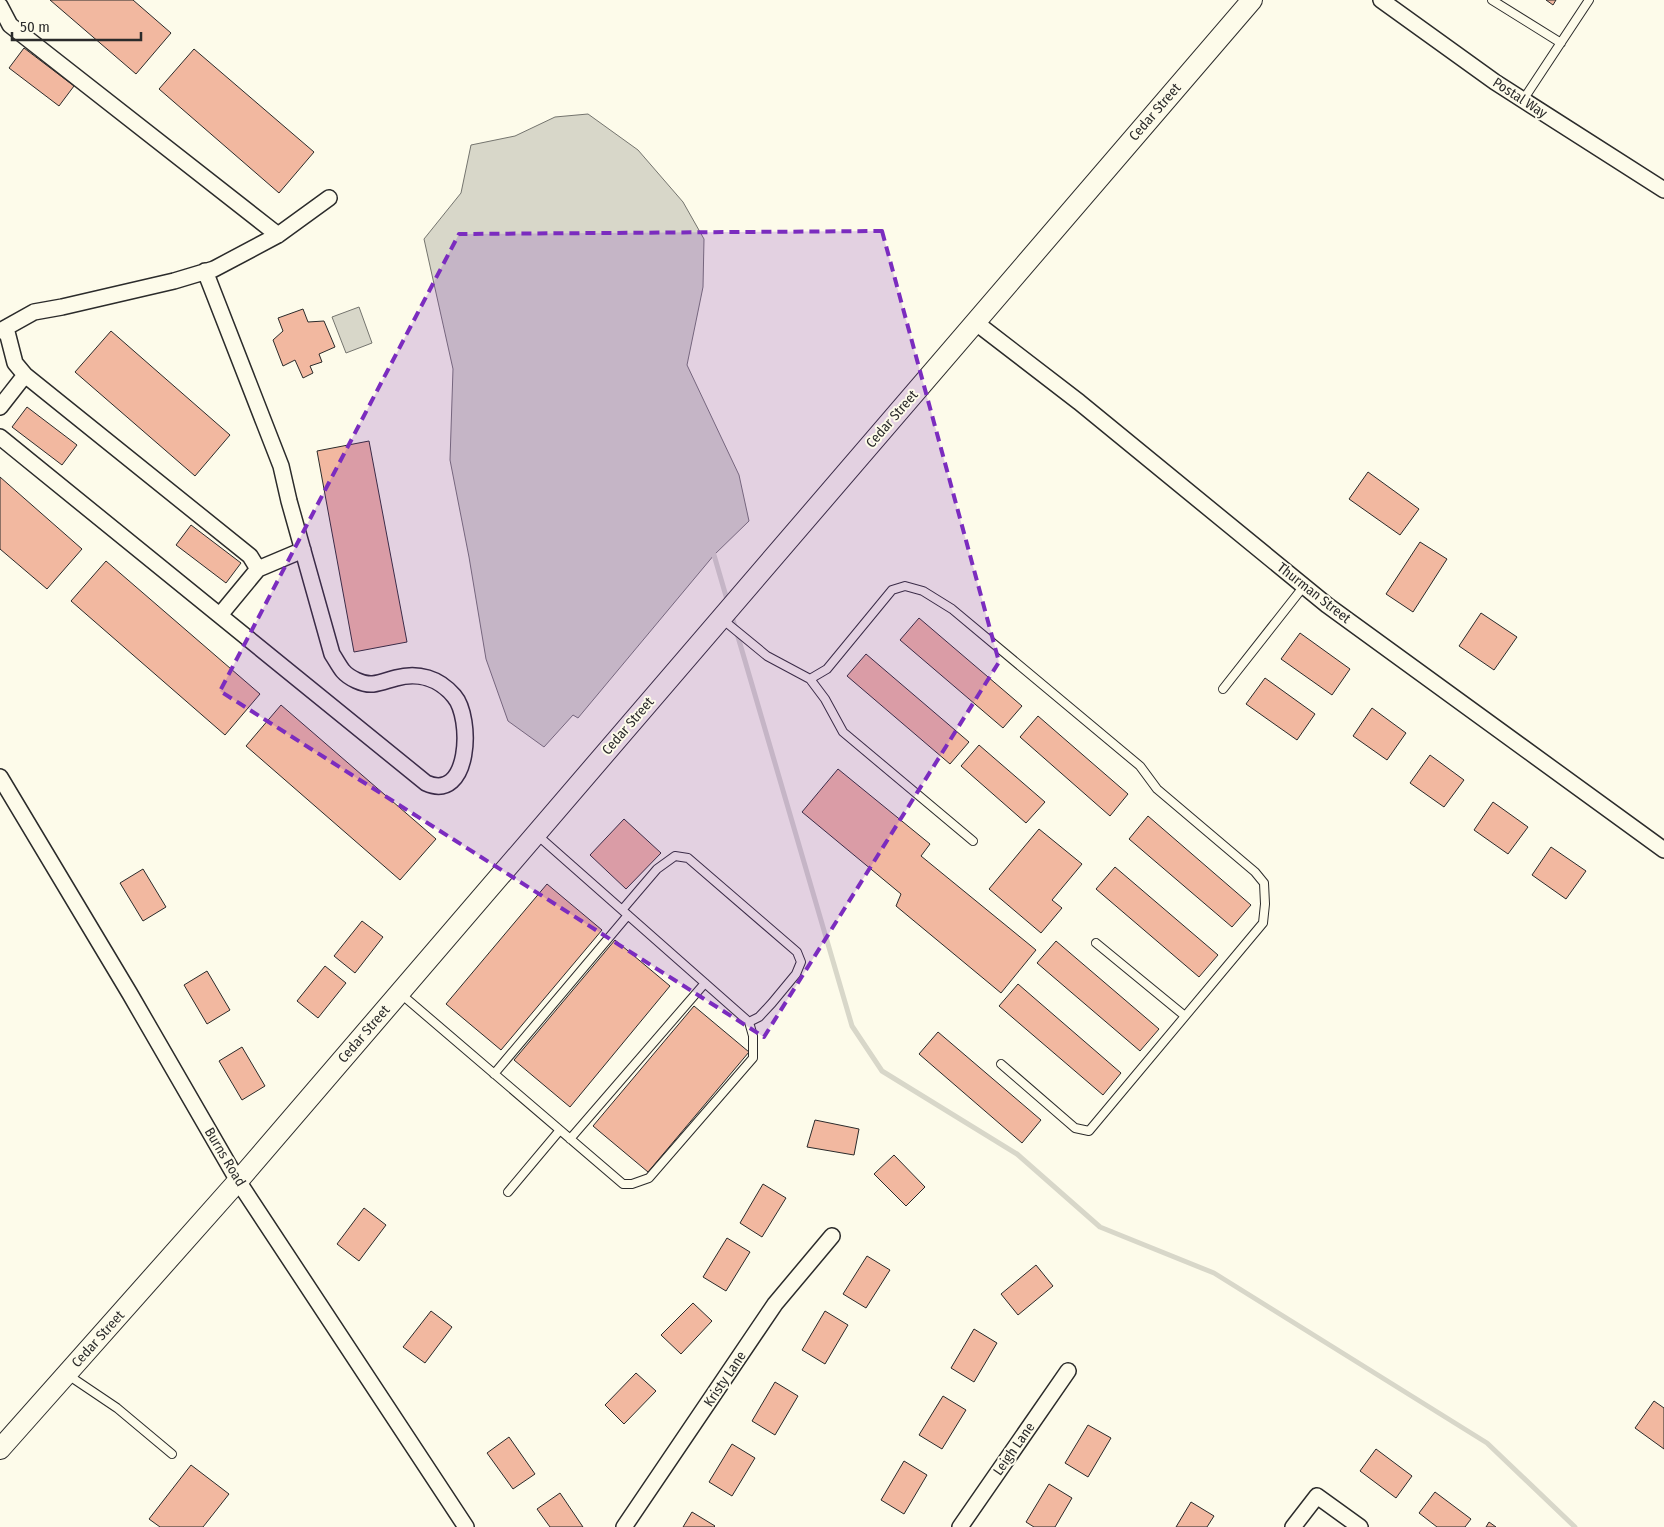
<svg xmlns="http://www.w3.org/2000/svg" width="1664" height="1527" viewBox="0 0 1664 1527" font-family="'Fira Sans Condensed',sans-serif">
<rect width="100%" height="100%" fill="#fdfbea"/>
<!-- water -->
<path fill="#d8d7c9" stroke="#74746e" d="M588 114 638 150 683 202 704 239 703 287 687 365 739 475 749 521 714 555 578 718 573 715 544 747 508 721 486 659 469 557 450 460 453 369 424 239 461 193 471 145 515 136 555 117Z
M359 307 372 343 346 353 332 317Z"/>
<g fill="none" stroke-linecap="round" stroke-linejoin="round">
<!-- stream -->
<path stroke="#d8d7c9" stroke-width="5" d="M714 555 728 603
M731 613 852 1026 882 1071 1017 1154 1100 1227 1214 1273 1487 1443 1575 1527"/>
</g>
<!-- building -->
<path fill="#f2b8a0" stroke="#2b2b2b" d="M50 0H133L171 33 136 74Z
M1546 0H1556L1553 5Z
M24 48 74 86 59 106 9 68Z
M194 49 314 152 279 193 159 89Z
M303 309 308 322 324 321 335 347 319 354 322 362 310 366 313 373 303 378 295 360 283 366 273 340 283 331 278 318Z
M111 331 230 435 195 476 75 372Z
M27 407 77 445 62 465 12 427Z
M369 441 407 642 354 652 317 451Z
M1368 472 1419 509 1400 535 1349 499Z
M0 477 82 549 47 589 0 549Z
M191 525 241 563 226 583 176 545Z
M1420 542 1447 559 1413 612 1386 594Z
M106 561 260 694 225 735 71 601Z
M1481 613 1517 637 1494 670 1459 646Z
M919 618 1022 706 1003 728 900 640Z
M1300 633 1350 669 1332 695 1281 659Z
M866 654 969 742 950 764 847 676Z
M1265 678 1315 714 1297 740 1246 704Z
M281 705 436 839 400 880 246 746Z
M1372 708 1406 733 1387 760 1353 736Z
M1038 716 1128 794 1110 816 1020 737Z
M979 745 1045 802 1026 823 961 766Z
M1430 755 1464 780 1444 807 1410 783Z
M838 769 930 844 921 856 1036 950 1001 993 896 906 901 894 802 812Z
M1493 802 1528 827 1508 854 1474 830Z
M1148 816 1251 905 1232 927 1129 839Z
M624 819 661 853 626 889 590 855Z
M1039 829 1082 864 1052 900 1062 908 1041 933 989 889Z
M1551 847 1586 871 1566 899 1532 875Z
M1115 867 1218 955 1199 977 1096 889Z
M143 869 166 907 143 921 120 883Z
M547 884 602 930 501 1050 446 1004Z
M362 921 383 937 355 973 334 956Z
M615 940 670 986 570 1107 514 1060Z
M1056 941 1159 1029 1140 1051 1037 963Z
M325 966 346 983 318 1018 297 1001Z
M207 971 230 1010 207 1024 184 985Z
M1018 984 1121 1073 1103 1095 999 1006Z
M694 1006 749 1052 648 1172 593 1126Z
M938 1032 1041 1120 1022 1143 919 1054Z
M242 1047 265 1086 242 1100 219 1061Z
M815 1120 859 1129 854 1155 807 1147Z
M894 1155 925 1187 906 1206 874 1174Z
M763 1184 786 1198 762 1237 740 1223Z
M364 1208 386 1225 359 1261 337 1244Z
M727 1238 750 1252 726 1291 703 1277Z
M867 1256 890 1270 866 1308 843 1294Z
M1036 1265 1053 1286 1018 1315 1001 1294Z
M693 1303 712 1321 681 1354 661 1335Z
M431 1311 452 1327 425 1363 403 1347Z
M825 1311 848 1325 825 1364 802 1350Z
M974 1329 997 1343 974 1382 951 1368Z
M636 1373 656 1391 624 1424 605 1405Z
M775 1382 798 1396 775 1435 752 1421Z
M943 1396 966 1410 942 1449 919 1435Z
M1654 1401 1664 1408V1449L1635 1428Z
M1088 1425 1111 1438 1088 1477 1065 1463Z
M509 1437 535 1474 513 1489 487 1453Z
M732 1444 755 1458 732 1496 709 1482Z
M1376 1449 1412 1476 1396 1498 1360 1471Z
M904 1461 927 1475 904 1514 881 1500Z
M191 1465 229 1494 203 1527H160L149 1519Z
M1049 1484 1072 1498 1055 1527H1034L1026 1522Z
M1435 1492 1471 1519 1465 1527H1437L1419 1513Z
M560 1493 583 1527H550L537 1509Z
M1191 1502 1214 1516 1207 1527H1176Z
M692 1512 715 1526 714 1527H683Z
M1489 1522 1496 1527H1486Z"/>
<g fill="none" stroke-linecap="round" stroke-linejoin="round">
<!-- service casing -->
<g stroke="#2b2b2b" stroke-width="10">
<path id="service" d="M1492 0 1561 43
M1523 100 1589 0
M722 619 767 656 810 679 827 669 892 590 905 586 923 591 952 609 1140 766 1157 789 1255 872 1264 883 1265 904 1263 923 1089 1131 1075 1128 1001 1064
M810 679 825 699 843 732 973 841
M1223 689 1304 586
M622 910 657 869 675 856 688 858 797 952 801 962 796 974 772 1003 759 1017 749 1022
M1096 943 1185 1016
M401 994 623 1184H632L649 1178 753 1058V1036L749 1022 536 834
M494 1074 628 915
M570 1139 705 983
M508 1192 560 1130
M68 1375 117 1408 172 1454"/>
</g>
<!-- minor casing -->
<g stroke="#2b2b2b" stroke-width="18">
<path id="minor" d="M1381 0 1495 82 1664 190
M0 6 10 25 278 235
M975 322 1079 402 1327 605 1664 850
M0 331 34 312 62 307 174 281 214 269 278 235 329 198
M25 375 250 556 258 569
M0 407 25 375 15 363 6 328
M0 437 426 783C470 803 473 718 454 696 439 678 418 672 396 678 388 680 381 683 373 684 363 685 349 678 343 671 339 666 336 660 332 654L289 501 281 466 205 271
M220 615 258 569 303 550
M0 777 130 994 238 1181 466 1527
M624 1527 775 1304 832 1236
M960 1527 1068 1371
M1293 1527 1317 1496 1360 1527"/>
</g>
<!-- tertiary casing -->
<g stroke="#2b2b2b" stroke-width="22">
<path id="tertiary" d="M0 1449 238 1181 1252 0"/>
</g>
<!-- service -->
<use href="#service" stroke="#fdfbea" stroke-width="8"/>
<!-- minor -->
<use href="#minor" stroke="#fdfbea" stroke-width="15"/>
<!-- tertiary -->
<use href="#tertiary" stroke="#fdfbea" stroke-width="20"/>
</g>
<!-- marked area -->
<path fill="#7b2cbf" fill-opacity="0.2" stroke="#7b2cbf" stroke-width="4" stroke-dasharray="10 6" stroke-linejoin="round" d="M882 231 999 662 764 1037 220 691 459 234Z"/>
<g text-anchor="middle" dominant-baseline="central" stroke-width="4" stroke-linejoin="round" paint-order="stroke">
<!-- street labels -->
<g font-size="14" fill="#2b2b2b" stroke="#fdfbea">
<text transform="translate(1520 98) rotate(33)">Postal Way</text>
<text transform="translate(1155 112) rotate(-49)">Cedar Street</text>
<text transform="translate(892 419) rotate(-49)">Cedar Street</text>
<text transform="translate(1314 593) rotate(38)">Thurman Street</text>
<text transform="translate(628 726) rotate(-49)">Cedar Street</text>
<text transform="translate(364 1034) rotate(-49)">Cedar Street</text>
<text transform="translate(225 1157) rotate(59)">Burns Road</text>
<text transform="translate(98 1339) rotate(-48)">Cedar Street</text>
<text transform="translate(725 1379) rotate(-56)">Kristy Lane</text>
<text transform="translate(1014 1449) rotate(-55)">Leigh Lane</text>
</g>
</g>
<!-- scale -->
<path d="M12 32v8h129v-8" fill="none" stroke="#2b2b2b" stroke-width="2.5"/>
<text x="20" y="32" font-size="15" fill="#2b2b2b" stroke="#fdfbea" stroke-width="4" paint-order="stroke">50 m</text>
</svg>
